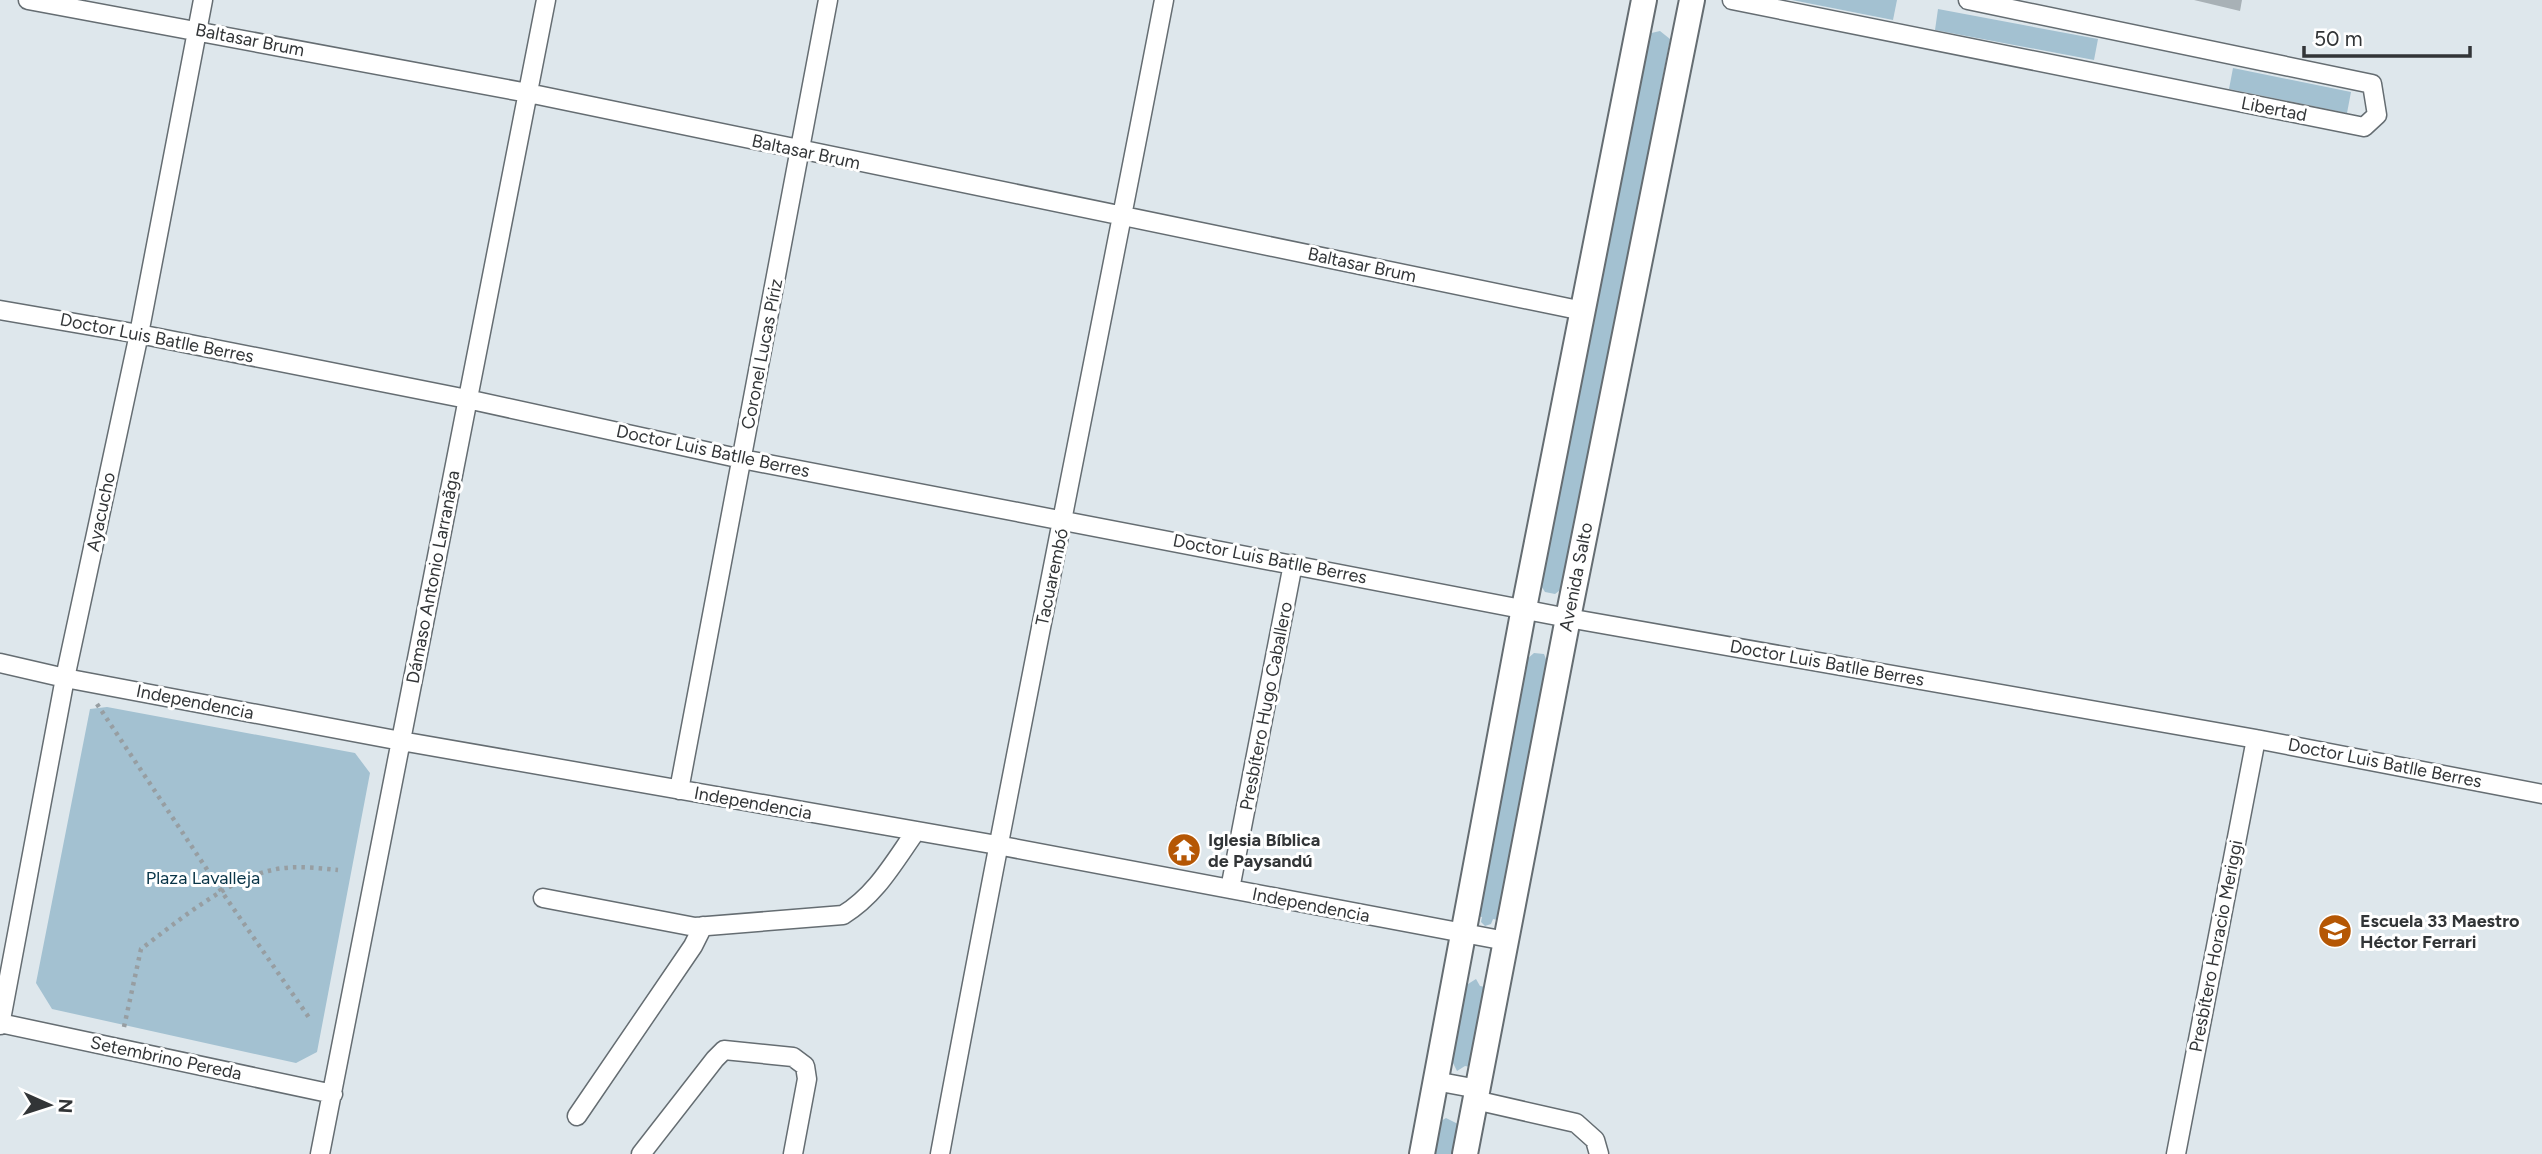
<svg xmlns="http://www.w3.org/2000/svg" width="2542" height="1154" viewBox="0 0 2542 1154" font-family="Figtree,sans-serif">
<rect width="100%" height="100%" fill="#dee7ec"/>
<!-- green -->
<path fill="#a3c1d1" d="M1792 0H1897L1893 20Z
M1938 9 2098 39 2094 60 1935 30Z
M1660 31 1670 39 1563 588 1555 594 1545 592 1540 584 1647 34Z
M2233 68 2351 92 2347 113 2229 89Z
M1534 653 1544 654 1548 664 1498 920 1493 919 1491 924 1485 926 1481 922 1482 917 1476 916 1526 660Z
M107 707 355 753 370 773 317 1052 296 1063 52 1009 36 983 90 709Z
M1476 979 1480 986 1485 987 1470 1067 1465 1066 1457 1071 1453 1063 1448 1062 1463 983 1468 984Z
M1446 1118 1458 1124 1452 1154H1430L1436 1120 1441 1121Z"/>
<!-- building -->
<path fill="#a8b1b6" d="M2194 0H2242L2240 11Z"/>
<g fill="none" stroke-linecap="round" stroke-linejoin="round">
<!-- street casing -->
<g stroke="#656d72" stroke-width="21">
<path id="street" d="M28 0 528 93 1583 311
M1732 0 2364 127 2377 115 2372 84 1968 0
M0 310 139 334 467 399 742 459 1568 618 2256 739 2542 794
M0 663 65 678 401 741 997 845 1506 941
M679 790 828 0
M1230 889 1293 564
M543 898 695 927 843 915C876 895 894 862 916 831
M0 1023 333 1094
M0 1025 65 678 139 334 203 0
M1435 1081 1478 1089
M1475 1100 1576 1123 1595 1140 1599 1154
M577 1116 693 946 703 926
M320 1154 546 0
M641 1154 715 1059 724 1050 793 1057 805 1066 807 1079 793 1154
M940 1154C1011 769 1090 385 1164 0
M2176 1154 2256 739"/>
</g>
<!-- secondary casing -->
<g stroke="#656d72" stroke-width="28">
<path id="secondary" d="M1422 1154 1524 608 1644 0
M1465 1154 1568 618 1692 0"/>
</g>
<!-- path -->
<path stroke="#979ea2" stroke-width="4.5" stroke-dasharray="3.5 5" stroke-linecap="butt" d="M97 704 222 892 310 1019
M124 1027 141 949C178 921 227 880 272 870 293 865 317 868 338 870"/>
<!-- street -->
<use href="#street" stroke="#fff" stroke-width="18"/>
<!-- secondary -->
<use href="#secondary" stroke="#fff" stroke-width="24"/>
</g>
<!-- icons -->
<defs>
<g id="temple-disc" transform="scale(1.75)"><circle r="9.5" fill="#b55704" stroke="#fff"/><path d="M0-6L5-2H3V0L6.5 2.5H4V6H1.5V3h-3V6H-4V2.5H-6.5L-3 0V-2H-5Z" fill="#fff"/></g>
<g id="school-disc" transform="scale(1.75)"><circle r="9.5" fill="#b55704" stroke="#fff"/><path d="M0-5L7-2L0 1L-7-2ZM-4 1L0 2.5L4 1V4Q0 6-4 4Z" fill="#fff"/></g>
</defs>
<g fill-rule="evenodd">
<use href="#temple-disc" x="1184" y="850"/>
<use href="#school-disc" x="2335" y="931"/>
</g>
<g text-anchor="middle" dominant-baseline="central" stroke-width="6" stroke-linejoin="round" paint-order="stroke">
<!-- street labels -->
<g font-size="18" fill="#323537" stroke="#fff">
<text transform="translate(250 40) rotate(11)">Baltasar Brum</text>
<text transform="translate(2274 109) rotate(11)">Libertad</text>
<text transform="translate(806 152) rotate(12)">Baltasar Brum</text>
<text transform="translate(1362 265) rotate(12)">Baltasar Brum</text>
<text transform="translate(157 338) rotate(11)">Doctor Luis Batlle Berres</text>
<text transform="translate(762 354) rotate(-79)">Coronel Lucas Píriz</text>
<text transform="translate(713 451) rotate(12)">Doctor Luis Batlle Berres</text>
<text transform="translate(101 512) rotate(-78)">Ayacucho</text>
<text transform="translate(1270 559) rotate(11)">Doctor Luis Batlle Berres</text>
<text transform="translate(433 577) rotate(-79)">Dámaso Antonio Larranãga</text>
<text transform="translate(1052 577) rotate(-78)">Tacuarembó</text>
<text transform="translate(1576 577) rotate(-79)">Avenida Salto</text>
<text transform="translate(1827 663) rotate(10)">Doctor Luis Batlle Berres</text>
<text transform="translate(195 702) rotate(11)">Independencia</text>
<text transform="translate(1266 706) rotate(-79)">Presbítero Hugo Caballero</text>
<text transform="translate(2385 763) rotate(11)">Doctor Luis Batlle Berres</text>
<text transform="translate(753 803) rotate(10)">Independencia</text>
<text transform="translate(1311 905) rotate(11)">Independencia</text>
<text transform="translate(2216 946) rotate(-79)">Presbítero Horacio Meriggi</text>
<text transform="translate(166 1058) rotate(12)">Setembrino Pereda</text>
</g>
<!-- poi labels -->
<g font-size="18" font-weight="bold" fill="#323537" stroke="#fff" text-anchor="start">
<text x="1208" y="840">Iglesia Bíblica<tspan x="1208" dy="21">de Paysandú</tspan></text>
<text x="2360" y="921">Escuela 33 Maestro<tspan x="2360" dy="21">Héctor Ferrari</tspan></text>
</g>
<!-- park labels -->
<g font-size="18" fill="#083447" stroke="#fff">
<text x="203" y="878">Plaza Lavalleja</text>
</g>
</g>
<!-- north arrow -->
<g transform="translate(49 1105) rotate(93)" stroke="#ffffff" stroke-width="5" paint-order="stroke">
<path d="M0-5L12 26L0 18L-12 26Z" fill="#323537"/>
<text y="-10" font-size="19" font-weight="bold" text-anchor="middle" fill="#323537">N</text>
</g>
<!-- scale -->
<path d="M2304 46v10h166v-10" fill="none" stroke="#323537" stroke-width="3.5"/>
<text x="2314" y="46" font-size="21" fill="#323537" stroke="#ffffff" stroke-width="5" paint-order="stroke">50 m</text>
</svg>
